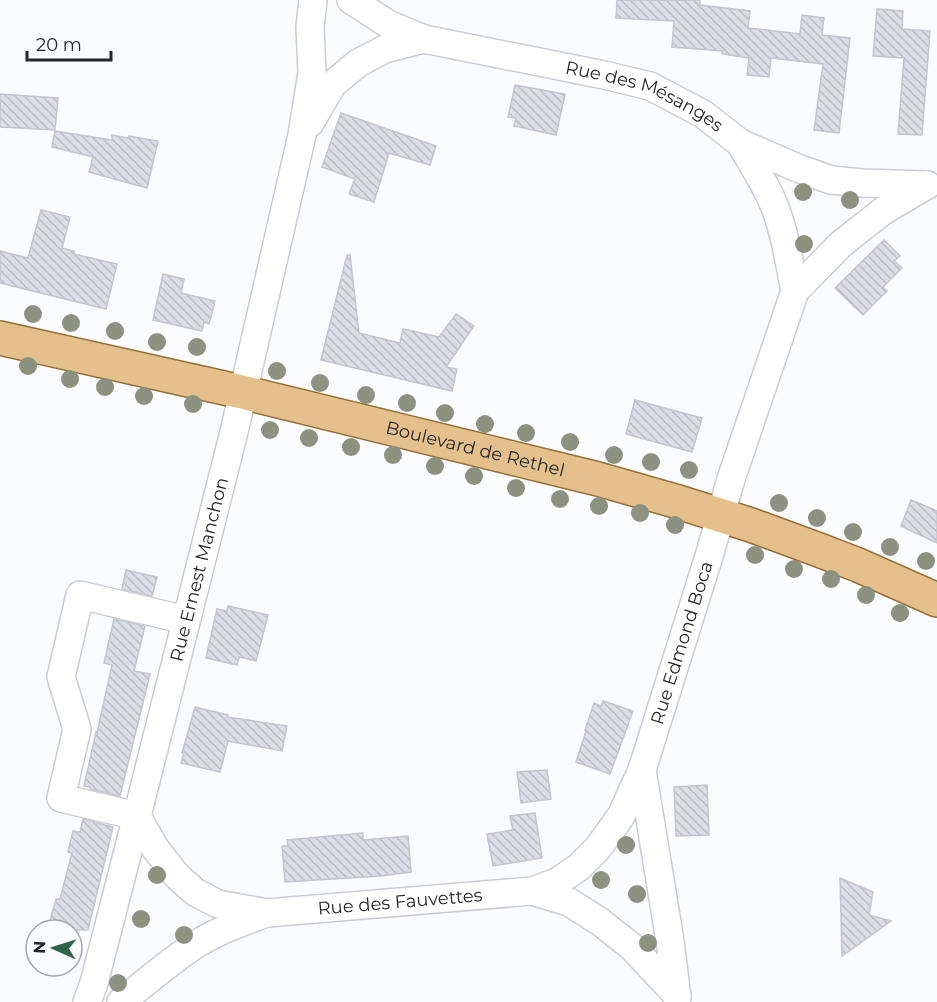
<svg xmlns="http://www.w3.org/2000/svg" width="937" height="1002" viewBox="0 0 937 1002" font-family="Montserrat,sans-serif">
<defs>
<pattern id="building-back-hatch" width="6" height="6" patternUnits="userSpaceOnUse" patternTransform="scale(1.5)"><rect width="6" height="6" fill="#dbdee5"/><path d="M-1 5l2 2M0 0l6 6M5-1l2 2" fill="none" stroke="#bcbec5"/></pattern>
</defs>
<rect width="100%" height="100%" fill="#fbfcff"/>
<!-- building -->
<path fill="url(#building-back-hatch)" stroke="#c4c6ce" stroke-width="1.5" d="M617 0H700V5L750 11 748 28 800 34 802 15 824 18 822 35 850 38 839 133 814 130 823 64 771 58 769 77 747 75 749 58 722 54 723 51 672 47 674 21 616 18Z
M877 9 903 11 902 29 930 31 922 135 898 134 904 58 873 56Z
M515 85 565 94 556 135 514 126 516 118 508 117Z
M0 94 58 98 55 130 0 127Z
M341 113 436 146 430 165 389 153 374 202 349 194 355 179 322 167Z
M55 131 112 140V135L128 138 129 136 158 141 147 188 89 172 93 157 52 147Z
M41 210 70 217 62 248 74 251V254L117 264 106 309 0 283V251L28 258Z
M884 240 900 256 894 261 902 268 883 287 887 291 863 315 835 288Z
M347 255H350L359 333 400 343 403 329 439 337 456 314 474 326 446 367 457 369 452 391 321 360Z
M163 274 184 279 181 293 215 301 209 324 204 322 202 331 153 320Z
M635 400 702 418 692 452 626 434Z
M911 500 937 511V543L901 526Z
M126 570 157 577 152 596 122 589Z
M228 606 268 615 256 661 239 657 237 665 206 658 217 609 227 611Z
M114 619 145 626 134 671 150 674 120 796 90 789V787L84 786 96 732 97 733 112 665 104 663Z
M603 701 633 711 610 774 576 762 586 731 585 730 594 703 601 706Z
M195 707 228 715 227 717 287 726 282 751 228 741 220 772 181 763 184 753H182Z
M547 770 551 799 521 803 517 772Z
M707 785 709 835 676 836 674 787Z
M535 813 542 858 493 866 487 834 513 830 510 816Z
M83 819 113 827 88 930H57L58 926 49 924 56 899H60L72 853 68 852 73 831 80 832Z
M363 833V840L408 836 411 872 381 876 285 882 282 846H288L287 840Z
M840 878 873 892 869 915 891 921 842 956Z"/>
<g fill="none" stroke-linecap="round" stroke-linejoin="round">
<!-- minor casing -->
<g stroke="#cbcdd5" stroke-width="30">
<g id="minor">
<path id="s1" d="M351 0 388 24 424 39 604 75 650 86 703 114 740 143 800 169 831 180 862 183 927 185"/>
<path d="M310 123 332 85 358 63 385 49 424 39"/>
<path d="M740 143C752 163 765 183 774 205 785 232 789 262 795 291"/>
<path id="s2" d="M186 620 80 595 61 677 77 729 61 798 137 816 155 848 177 876 195 892 218 904 267 913 532 891 569 902 599 921 632 947 677 995"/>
<path d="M532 891 557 882 579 867 598 848 621 816 642 770"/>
<path id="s3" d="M677 998 670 941 642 770 710 553 731 479 795 291 841 244 883 211 927 185"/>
<path id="s4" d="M87 1002 94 983 137 816 234 432 302 135 312 73 310 27 313 0"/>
<path d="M121 1002C145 983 169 962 195 945 217 931 242 922 267 913"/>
</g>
</g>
<!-- major casing -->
<g stroke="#967038" stroke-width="36">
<g id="major">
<path id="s5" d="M0 338 242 392 598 479 675 501 751 525 819 550 858 565 937 600"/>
</g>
</g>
<!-- minor -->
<use href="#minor" stroke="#fff" stroke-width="27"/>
<!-- major -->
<use href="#major" stroke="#e4c18c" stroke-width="33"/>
</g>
<!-- trees -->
<g fill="#8c927f">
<circle cx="803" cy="192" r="9"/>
<circle cx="850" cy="200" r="9"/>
<circle cx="804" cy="244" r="9"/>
<circle cx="33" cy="314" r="9"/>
<circle cx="71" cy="323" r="9"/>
<circle cx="115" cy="331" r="9"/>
<circle cx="157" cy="342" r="9"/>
<circle cx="197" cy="347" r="9"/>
<circle cx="28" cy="366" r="9"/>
<circle cx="277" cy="371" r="9"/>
<circle cx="70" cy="379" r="9"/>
<circle cx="320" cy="383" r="9"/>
<circle cx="105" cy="387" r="9"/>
<circle cx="366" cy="395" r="9"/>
<circle cx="144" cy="396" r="9"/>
<circle cx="407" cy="403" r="9"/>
<circle cx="193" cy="404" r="9"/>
<circle cx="445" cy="413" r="9"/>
<circle cx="485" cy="424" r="9"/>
<circle cx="270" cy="430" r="9"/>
<circle cx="526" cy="433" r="9"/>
<circle cx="309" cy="438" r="9"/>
<circle cx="570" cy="442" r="9"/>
<circle cx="351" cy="447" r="9"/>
<circle cx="393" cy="455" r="9"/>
<circle cx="614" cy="455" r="9"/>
<circle cx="651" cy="462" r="9"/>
<circle cx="435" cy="466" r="9"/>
<circle cx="689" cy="470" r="9"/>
<circle cx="474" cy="476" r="9"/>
<circle cx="516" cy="488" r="9"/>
<circle cx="560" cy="499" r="9"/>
<circle cx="779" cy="503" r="9"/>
<circle cx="599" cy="506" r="9"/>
<circle cx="640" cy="513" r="9"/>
<circle cx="817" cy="518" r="9"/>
<circle cx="675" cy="525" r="9"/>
<circle cx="853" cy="532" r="9"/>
<circle cx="890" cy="547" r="9"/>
<circle cx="755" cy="555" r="9"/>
<circle cx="926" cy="561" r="9"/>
<circle cx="794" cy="569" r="9"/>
<circle cx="831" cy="579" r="9"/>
<circle cx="866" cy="595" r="9"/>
<circle cx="900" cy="613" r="9"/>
<circle cx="626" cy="845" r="9"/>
<circle cx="157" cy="875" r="9"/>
<circle cx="601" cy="880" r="9"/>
<circle cx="637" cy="894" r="9"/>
<circle cx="141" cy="919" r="9"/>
<circle cx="184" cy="935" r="9"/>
<circle cx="648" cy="943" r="9"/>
<circle cx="118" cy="983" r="9"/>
</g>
<g text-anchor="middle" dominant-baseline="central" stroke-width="4.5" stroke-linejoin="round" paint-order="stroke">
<!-- street labels -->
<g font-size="18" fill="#26272a" stroke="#fbfcff">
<text stroke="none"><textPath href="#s1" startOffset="312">Rue des Mésanges</textPath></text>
<text stroke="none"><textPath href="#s5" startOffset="488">Boulevard de Rethel</textPath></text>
<text stroke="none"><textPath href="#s4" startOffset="447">Rue Ernest Manchon</textPath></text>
<text stroke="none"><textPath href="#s3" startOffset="364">Rue Edmond Boca</textPath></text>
<text stroke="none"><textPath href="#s2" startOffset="702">Rue des Fauvettes</textPath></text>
</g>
</g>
<!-- north arrow -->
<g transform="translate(54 948) rotate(273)"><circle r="28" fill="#fbfcff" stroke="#a6a7aa" stroke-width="1.5"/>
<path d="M0-4.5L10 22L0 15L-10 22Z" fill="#2e6349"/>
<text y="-9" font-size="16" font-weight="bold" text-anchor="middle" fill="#26272a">N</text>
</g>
<!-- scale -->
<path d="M27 51v9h84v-9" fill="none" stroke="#26272a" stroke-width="3"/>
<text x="36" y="51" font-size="18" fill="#26272a" stroke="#fbfcff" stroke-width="4.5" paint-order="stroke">20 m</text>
</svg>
